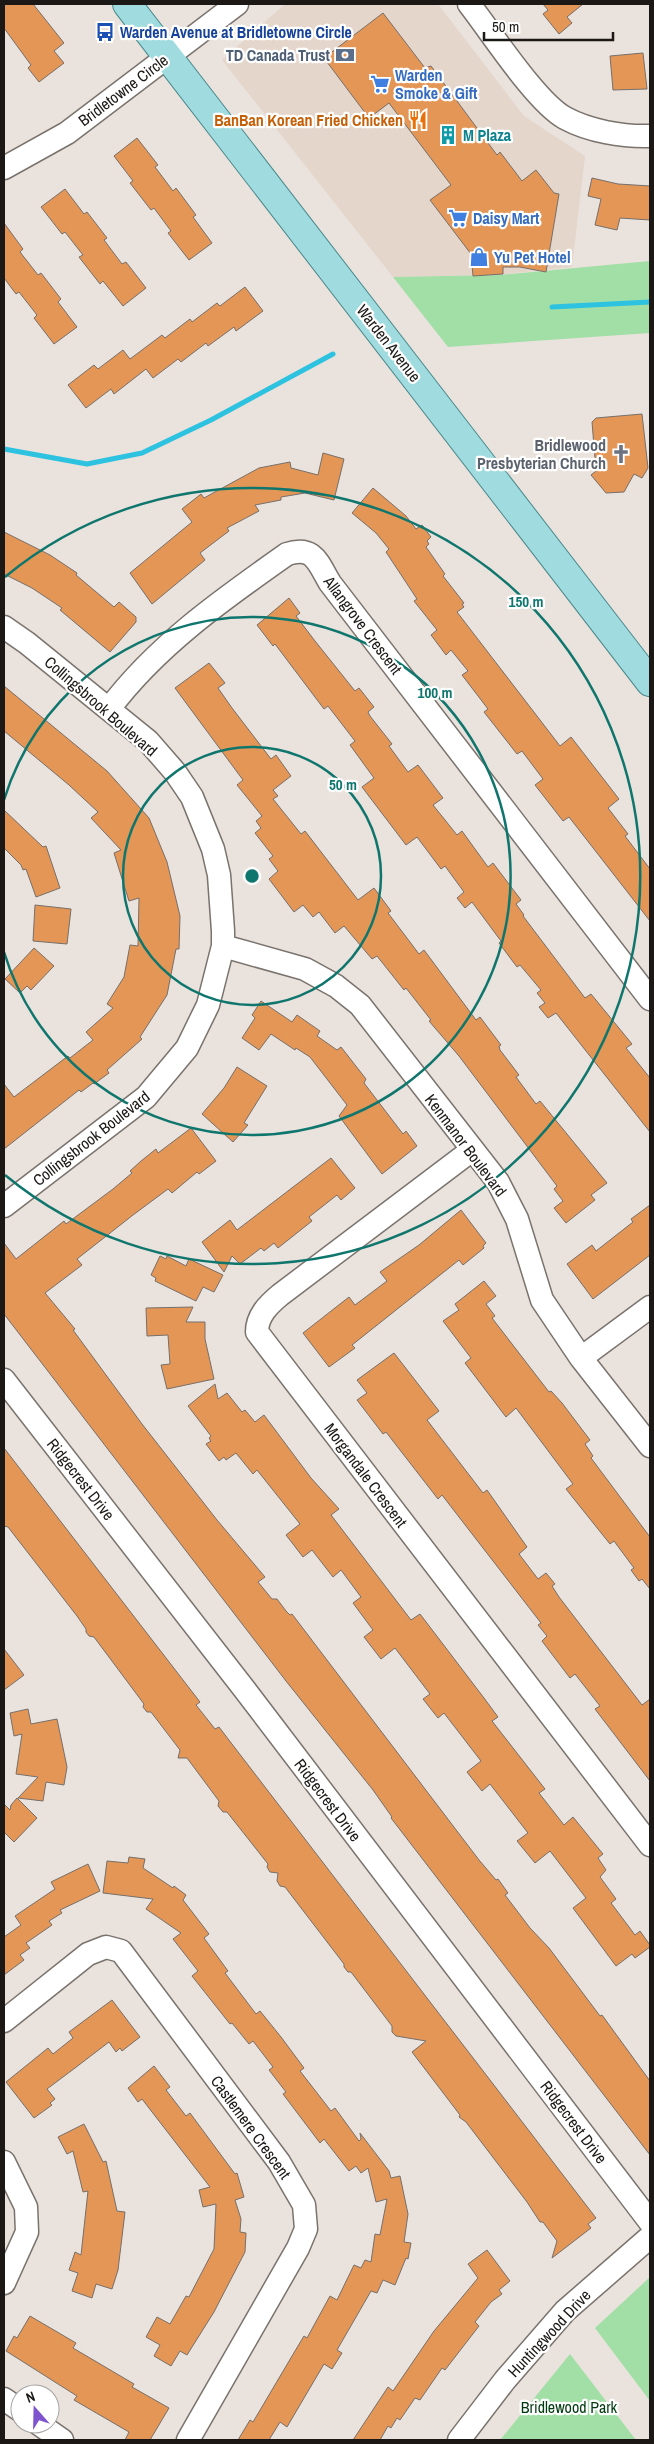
<svg xmlns="http://www.w3.org/2000/svg" width="654" height="2444" viewBox="0 0 654 2444" font-family="'Archivo Narrow',sans-serif">
<rect width="100%" height="100%" fill="#eae2dc"/>
<!-- built -->
<path fill="#e5d6cb" d="M285 4H438L524 116 585 156 572 267 499 275 393 277 222 60Z"/>
<!-- green -->
<path fill="#a2dfa7" d="M650 261V333L448 347 393 277 499 275Z
M650 2277V2401L595 2328Z
M570 2354 636 2440H500Z"/>
<g fill="none" stroke-linecap="round" stroke-linejoin="round">
<!-- stream -->
<path stroke="#2dc2df" stroke-width="5" d="M552 307 650 302
M4 449 87 464 142 453 211 420 333 354"/>
</g>
<!-- building -->
<path fill="#e49656" stroke="#766f6a" d="M4 4H33L64 43 54 51 64 63 39 82 28 68 31 65 4 28Z
M543 4H583L567 17 572 23 559 34 543 14 548 10Z
M383 13 425 68 431 66 497 155 500 152 522 181 536 170 554 193 559 194 546 272 520 267H503V274L473 276 471 254 430 200 451 185 389 103 369 118 324 58Z
M643 53 647 89 613 90 610 56Z
M137 138 158 165 155 167 173 191 176 188 196 215 193 217 212 243 189 260 168 233 171 231 154 208 151 210 130 183 133 181 114 156Z
M592 178 618 184 650 186V220L620 218 617 230 595 225 601 199 588 196Z
M65 189 84 214 87 212 107 238 104 240 122 264 126 262 146 288 123 306 103 281 100 284 79 257 83 255 65 232 62 234 41 207Z
M4 223 23 249 20 252 38 275 41 273 61 299 58 302 77 327 54 344 34 318 37 315 19 292 16 294 4 278Z
M245 287 263 311 236 331 234 327 208 346 206 343 181 362 178 359 153 378 146 369 114 394 111 389 86 408 68 385 94 365 98 369 123 350 130 359 162 335 165 338 190 319 192 322 217 303 220 306Z
M642 414 648 468 642 478 634 474 624 492 606 493 591 475 596 471 592 422 596 418Z
M323 453 344 459 334 500 305 493 281 497V500L255 505 259 511 227 528 229 531 200 553 205 560 152 604 130 573 192 522 182 509 201 494 204 498 259 468 290 462 291 468 318 475Z
M373 488 406 516 416 529 422 525 431 537 427 541 429 544 426 547 445 574 443 576 464 603 462 604 464 607 457 612 560 746 571 737 619 799 608 808 628 834 625 836 650 869V921L569 817 563 821 535 785 543 779 522 751 517 754 484 712 488 709 462 675 468 671 451 650 446 655 431 635 437 630 414 601 417 599 386 552 389 549 376 533 352 513Z
M4 532 50 555 77 573 76 575 114 607 119 602 136 617V622L110 652 60 610 62 608 32 588 4 574Z
M289 598 300 613 296 616 315 641 355 691 359 688 374 707 368 712 370 716 392 744 389 746 408 772 418 765 443 798 433 805 457 835 462 831 488 867 493 863 521 900 516 904 524 915 523 916 585 998 591 994 632 1044 626 1048 650 1078V1132L556 1013 548 1018 539 1007 545 1003 537 993 541 990 520 965 517 967 499 943 501 941 472 902 465 908 457 898 464 892 445 866 441 869 417 837 406 845 362 787 374 778 350 745 355 741 328 706 324 709 275 644 273 646 257 625Z
M209 663 225 683 218 688 232 708 271 759 276 755 291 776 273 790 278 796 273 799 301 834 305 831 358 900 374 888 391 911 388 913 419 954 424 950 476 1020 480 1017 501 1045 499 1046 500 1050 519 1075 516 1077 536 1104 540 1101 607 1183 591 1195 595 1200 566 1223 554 1208 563 1201 554 1189 557 1186 459 1056 429 1021 431 1020 406 988 404 990 377 956 372 959 344 926 335 933 319 912 313 917 303 905 294 912 269 879 278 871 269 859 273 856 255 833 261 828 256 821 262 816 237 785 243 780 175 688Z
M4 686 107 771 149 818 167 862 180 916 179 949H176L167 995 140 1037 142 1039 107 1070 109 1073 94 1084 93 1083 81 1092 79 1090 4 1149V1084L14 1097 68 1056 70 1058 93 1040 86 1032 113 1008 107 1004 124 977 130 945 138 946 139 898 129 901 114 853 121 850 91 818 98 812 69 785 4 731Z
M4 810 43 847 46 846 60 888 36 897 26 869 23 870 21 865 4 848Z
M35 905 71 909 67 944 33 941Z
M34 948 54 966 31 990 27 986 20 993 5 979Z
M261 1001 292 1022 297 1015 320 1031 317 1036 337 1050 341 1047 366 1079 364 1083 403 1134 406 1131 417 1146 382 1174 339 1116 347 1105 310 1057 296 1048 295 1050 271 1034 259 1050 242 1038 255 1018 252 1015Z
M237 1067 267 1086 244 1123 248 1125 233 1142 202 1114 224 1088Z
M191 1128 216 1161 199 1174 197 1172 172 1193 168 1189 133 1215 77 1259 82 1265 45 1293 75 1329 73 1330 142 1424 217 1520 265 1577 258 1582 272 1599H277L286 1611 290 1615 292 1614 479 1860 496 1880 498 1879 508 1893 505 1895 530 1928 549 1948 600 2016 602 2015 650 2081V2155L391 1818 392 1817 373 1790 286 1681 4 1314V1243L16 1259 64 1221 66 1224 113 1189 132 1173 130 1171 141 1161 156 1149 158 1153Z
M331 1158 355 1188 341 1200 337 1195 309 1217 312 1221 278 1248 274 1243 264 1251 261 1248 240 1264 232 1256 224 1272 202 1242 230 1220 237 1230Z
M650 1205V1255L593 1299 567 1264 592 1245 596 1251 633 1222 631 1219Z
M461 1210 486 1243 483 1246 484 1248 463 1265 459 1260 352 1345 355 1348 329 1367 303 1333 349 1297 355 1305 387 1281 380 1272 419 1245Z
M160 1256 166 1259 167 1256 186 1266 189 1259 223 1275 214 1292 203 1287 196 1301 155 1281 156 1278 151 1275Z
M484 1281 496 1296 486 1304 495 1316 492 1318 549 1392 551 1391 562 1403 590 1440 585 1444 593 1456 591 1458 650 1537V1589L642 1579 639 1581 631 1570 634 1568 614 1541 610 1544 566 1489 573 1484 516 1408 506 1417 465 1363 471 1358 443 1321 459 1310 455 1304Z
M193 1307 186 1322H205V1339L214 1379 167 1389 161 1365 170 1364 168 1335 147 1336 146 1308Z
M394 1353 439 1411 427 1420 483 1493 487 1490 527 1547 519 1554 538 1579 546 1573 555 1584 552 1586 559 1597 642 1705 650 1699V1781L595 1709 600 1706 575 1674 570 1678 542 1641 547 1636 538 1625 541 1623 442 1495 438 1499 386 1432 383 1434 357 1400 367 1393 357 1380Z
M215 1384 218 1399 227 1393 242 1412 245 1410 255 1422 264 1415 311 1478 339 1509 331 1515 411 1620 420 1614 484 1698 498 1717 492 1721 545 1789 539 1793 564 1825 573 1817 603 1854 598 1858 606 1870 600 1877 616 1899 611 1903 635 1935 640 1931 650 1945V1947L635 1958 632 1954 616 1966 573 1908 586 1898 550 1851 535 1863 517 1841 528 1833 490 1784 482 1791 467 1772 481 1761 444 1713 438 1718 423 1699 430 1694 395 1648 381 1659 364 1637 373 1630 353 1603 361 1597 341 1570 333 1577 312 1550 303 1557 286 1535 300 1524 257 1470 253 1474 236 1453 226 1460 224 1457 219 1461 206 1444 211 1441 209 1438 211 1436 188 1406Z
M4 1448 200 1702 196 1705 215 1729 219 1727 235 1748 596 2218 588 2224 591 2228 552 2258 557 2241 543 2222H540L527 2202 466 2122 459 2117 460 2115 412 2052 426 2041 396 2036 392 2032V2026L351 1972H348L344 1967V1964L285 1887 280 1886 277 1881 278 1873 270 1872 267 1867 268 1864 227 1812H223L218 1806 219 1801 187 1758H178L180 1750 151 1712H147L143 1707 144 1704 94 1637 89 1636 86 1632V1629L77 1616 8 1527 4 1526Z
M4 1649 24 1675 4 1690Z
M28 1709 31 1724 57 1719 67 1767 64 1785 46 1782 43 1801 18 1798 38 1777 16 1774 22 1734 14 1736 10 1713Z
M17 1798 37 1818 14 1842 4 1832V1804L10 1810 11 1805Z
M129 1857 145 1859 143 1868 173 1888 174 1886 186 1895 183 1900 209 1934 204 1938 228 1971 225 1973 256 2014 260 2011 281 2037 304 2068 300 2071 331 2111 335 2108 359 2141 361 2139 360 2133 389 2171 391 2178 400 2176 408 2214 404 2242 411 2243 408 2259 406 2258 395 2285 383 2280 377 2293 371 2291 337 2350 342 2353 332 2369 324 2364 287 2427 280 2422 269 2440H238L250 2420 253 2422 295 2351 304 2336 307 2338 330 2296 337 2300 354 2265 361 2268 365 2260 371 2262 375 2234 380 2235 387 2199 376 2202 368 2168 361 2173 356 2166 349 2171 324 2139 320 2143 283 2094 286 2092 269 2070 273 2067 253 2041 249 2044 232 2023 230 2024 192 1976 198 1971 173 1939 181 1933 146 1909 153 1899 103 1893 107 1861 128 1863Z
M88 1864 100 1891 60 1910 62 1913 49 1921 52 1925 26 1943 30 1948 20 1955 24 1960 4 1975V1937L21 1925 15 1916 55 1889 51 1882Z
M112 2000 140 2037 122 2051 120 2048 116 2052 109 2042 75 2068 47 2089 55 2099 50 2103 52 2105 34 2118 6 2082 48 2048 53 2054 73 2038 69 2032Z
M154 2066 170 2087 166 2090 186 2116 190 2113 235 2174 237 2173 244 2197 235 2200 241 2219 240 2232 246 2233 245 2252 214 2312 187 2355 180 2351 171 2366 154 2356 160 2345 146 2337 157 2317 170 2324 186 2296 189 2297 214 2249 216 2204 203 2207 199 2190 210 2187 142 2099 138 2102 128 2088Z
M84 2124 103 2162 106 2161 117 2211 125 2212 118 2270 112 2289 96 2284 92 2298 72 2291 78 2273 69 2270 75 2252 81 2255 88 2191 83 2192 73 2151 67 2154 58 2137Z
M487 2250 510 2281 499 2290 502 2294 491 2302 475 2322 479 2326 445 2370 442 2368 420 2400 415 2398 400 2420 397 2418 391 2428 388 2426 380 2440H353L388 2387 393 2391 434 2331 478 2278 468 2264Z
M30 2316 76 2343 73 2348 134 2384 132 2387 169 2408 150 2440H125L129 2432 74 2400 77 2396 6 2351 14 2336 17 2338Z"/>
<g fill="none" stroke-linecap="round" stroke-linejoin="round">
<!-- minor casing -->
<g stroke="#7a736d" stroke-width="25">
<path id="minor" d="M469 4C491 32 536 102 565 118 589 131 623 137 650 136
M4 168 67 133 237 4
M4 627 27 643 148 741 175 772 192 797 213 849 219 875 223 931V946L208 1005 187 1048 146 1097 4 1206
M109 709C156 646 223 599 287 554 314 545 318 563 330 583L650 999
M223 946 305 969 336 986 360 1005 498 1182 517 1219 542 1300 581 1358 650 1446
M472 1150 280 1295C268 1305 257 1316 257 1332L650 1845
M581 1358 650 1307
M4 1380 245 1690 650 2222
M4 2021 88 1954 106 1947 121 1951 279 2162 304 2205 306 2229 298 2248 188 2440
M4 2162 26 2207 27 2232 4 2283
M4 2399 20 2410
M39 2424 62 2440
M459 2440 505 2380 565 2311 650 2237"/>
</g>
<!-- major casing -->
<g stroke="#48888b" stroke-width="30">
<path id="major" d="M127 4 650 682"/>
</g>
<!-- minor -->
<use href="#minor" stroke="#fff" stroke-width="22"/>
<!-- major -->
<use href="#major" stroke="#a0dcdf" stroke-width="28"/>
</g>
<!-- distance rings -->
<g fill="none" stroke="#0f766e" stroke-width="2.5">
<circle cx="252" cy="876" r="129"/>
<path d="M4 800A259 259 0 1 1 4 952"/>
<path d="M5 577A388 388 0 1 1 5 1175"/>
</g>
<!-- icons -->
<defs>
<g id="bus-bare" transform="scale(1.5)"><path d="M-5-6H5V4H4V6H2V4H-2V6H-4V4H-5ZM-3.5-4V0h7V-4ZM-3.5 1.2v1.5H-2V1.2ZM2 1.2v1.5H3.5V1.2Z" fill="#1a4fb4" stroke="#fff" stroke-width="2.5" paint-order="stroke"/></g>
<g id="bank-bare" transform="scale(1.5)"><path d="M-6-4H6V4H-6ZM0-2.3a2.3 2.3 0 1 0 0 4.6a2.3 2.3 0 1 0 0-4.6Z" fill="#5c6f8a" stroke="#fff" stroke-width="2.5" paint-order="stroke"/></g>
<g id="supermarket-bare" transform="scale(1.5)"><path d="M-6-5.5h2.5l.6 2H6L4.5 2H-2.5L-4.4-4H-6ZM-1.5 3.2a1.3 1.3 0 1 0 .1 0ZM3 3.2a1.3 1.3 0 1 0 .1 0Z" fill="#3f7fe0" stroke="#fff" stroke-width="2.5" paint-order="stroke"/></g>
<g id="restaurant-bare" transform="scale(1.5)"><path d="M-5-6h1v4h1v-4h1v4h1v-4h1v5L-1.5 .5V6h-2V.5L-5-1ZM5-6V6H3V1.5H1.5Q1.5-4 5-6Z" fill="#e8710a" stroke="#fff" stroke-width="2.5" paint-order="stroke"/></g>
<g id="building-bare" transform="scale(1.5)"><path d="M-4-6H4V6H1V3H-1V6H-4ZM-2.5-4.3h1.7v1.8h-1.7ZM.8-4.3h1.7v1.8H.8ZM-2.5-1h1.7V.8h-1.7ZM.8-1h1.7V.8H.8Z" fill="#0f9aa8" stroke="#fff" stroke-width="2.5" paint-order="stroke"/></g>
<g id="shop-bare" transform="scale(1.5)"><path d="M-5-2.5h2.3a2.7 3.5 0 0 1 5.4 0H5L5.5 6h-11ZM-1.5-2.5h3a1.5 2.3 0 0 0-3 0Z" fill="#3f7fe0" stroke="#fff" stroke-width="2.5" paint-order="stroke"/></g>
<g id="church-bare" transform="scale(1.5)"><path d="M-1.2-6h2.4v3.5h3.3v2.4h-3.3V6h-2.4V-.1h-3.3v-2.4h3.3Z" fill="#6b7280" stroke="#fff" stroke-width="2.5" paint-order="stroke"/></g>
</defs>
<g fill-rule="evenodd">
<use href="#bus-bare" x="105" y="32"/>
<use href="#bank-bare" x="345" y="55"/>
<use href="#supermarket-bare" x="380" y="84"/>
<use href="#restaurant-bare" x="418" y="120"/>
<use href="#building-bare" x="448" y="135"/>
<use href="#supermarket-bare" x="458" y="218"/>
<use href="#shop-bare" x="479" y="257"/>
<use href="#church-bare" x="621" y="454"/>
</g>
<g text-anchor="middle" dominant-baseline="central" stroke-width="4.5" stroke-linejoin="round" paint-order="stroke">
<!-- transit labels -->
<g font-size="16" font-weight="bold" fill="#164399" stroke="#fff" text-anchor="start">
<text x="120" y="32">Warden Avenue at Bridletowne Circle</text>
</g>
<!-- service labels -->
<g font-size="16" font-weight="bold" fill="#4e5e75" stroke="#fff" text-anchor="end">
<text x="330" y="55">TD Canada Trust</text>
</g>
<!-- shop labels -->
<g font-size="16" font-weight="bold" fill="#366cbe" stroke="#fff" text-anchor="start">
<text x="395" y="75">Warden<tspan x="395" dy="18">Smoke &amp; Gift</tspan></text>
<text x="473" y="218">Daisy Mart</text>
<text x="494" y="257">Yu Pet Hotel</text>
</g>
<!-- street labels -->
<g font-size="16" fill="#1b1816" stroke="#fff">
<text transform="translate(123 90) rotate(-37)">Bridletowne Circle</text>
<text transform="translate(389 343) rotate(52)">Warden Avenue</text>
<text transform="translate(363 625) rotate(53)">Allangrove Crescent</text>
<text transform="translate(101 706) rotate(41)">Collingsbrook Boulevard</text>
<text transform="translate(91 1138) rotate(-38)">Collingsbrook Boulevard</text>
<text transform="translate(466 1145) rotate(53)">Kenmanor Boulevard</text>
<text transform="translate(366 1475) rotate(53)">Morgandale Crescent</text>
<text transform="translate(81 1479) rotate(52)">Ridgecrest Drive</text>
<text transform="translate(328 1800) rotate(53)">Ridgecrest Drive</text>
<text transform="translate(574 2122) rotate(53)">Ridgecrest Drive</text>
<text transform="translate(251 2127) rotate(54)">Castlemere Crescent</text>
<text transform="translate(549 2333) rotate(-47)">Huntingwood Drive</text>
</g>
<!-- food labels -->
<g font-size="16" font-weight="bold" fill="#c56008" stroke="#fff" text-anchor="end">
<text x="403" y="120">BanBan Korean Fried Chicken</text>
</g>
<!-- culture labels -->
<g font-size="16" font-weight="bold" fill="#0d838f" stroke="#fff" text-anchor="start">
<text x="463" y="135">M Plaza</text>
</g>
<!-- worship labels -->
<g font-size="16" font-weight="bold" fill="#5b616d" stroke="#fff" text-anchor="end">
<text x="606" y="445">Bridlewood<tspan x="606" dy="18">Presbyterian Church</tspan></text>
</g>
<!-- park labels -->
<g font-size="16" fill="#003b0f" stroke="#fff">
<text x="569" y="2407">Bridlewood Park</text>
</g>
</g>
<circle cx="252" cy="876" r="8" fill="#0f766e" stroke="#fff" stroke-width="2.5"/>
<g font-size="15" text-anchor="middle" font-weight="bold" fill="#0f766e" stroke="#fff" stroke-width="4.5" stroke-linejoin="round" paint-order="stroke">
<text x="526" y="607">150 m</text>
<text x="435" y="698">100 m</text>
<text x="343" y="790">50 m</text>
</g>
<!-- border -->
<rect width="654" height="2444" fill="none" stroke="#1b1816" stroke-width="10"/>
<!-- north arrow -->
<g transform="translate(35 2409) rotate(340)"><circle r="24" fill="#ffffff" stroke="#a4a3a2"/>
<path d="M0-4L9 19L0 12L-9 19Z" fill="#7e55cf"/>
<text y="-8" font-size="14" font-weight="bold" text-anchor="middle" fill="#1b1816">N</text>
</g>
<!-- scale -->
<path d="M484 32v8h129v-8" fill="none" stroke="#1b1816" stroke-width="2.5"/>
<text x="492" y="32" font-size="15" fill="#1b1816" stroke="#ffffff" stroke-width="4" paint-order="stroke">50 m</text>
</svg>
